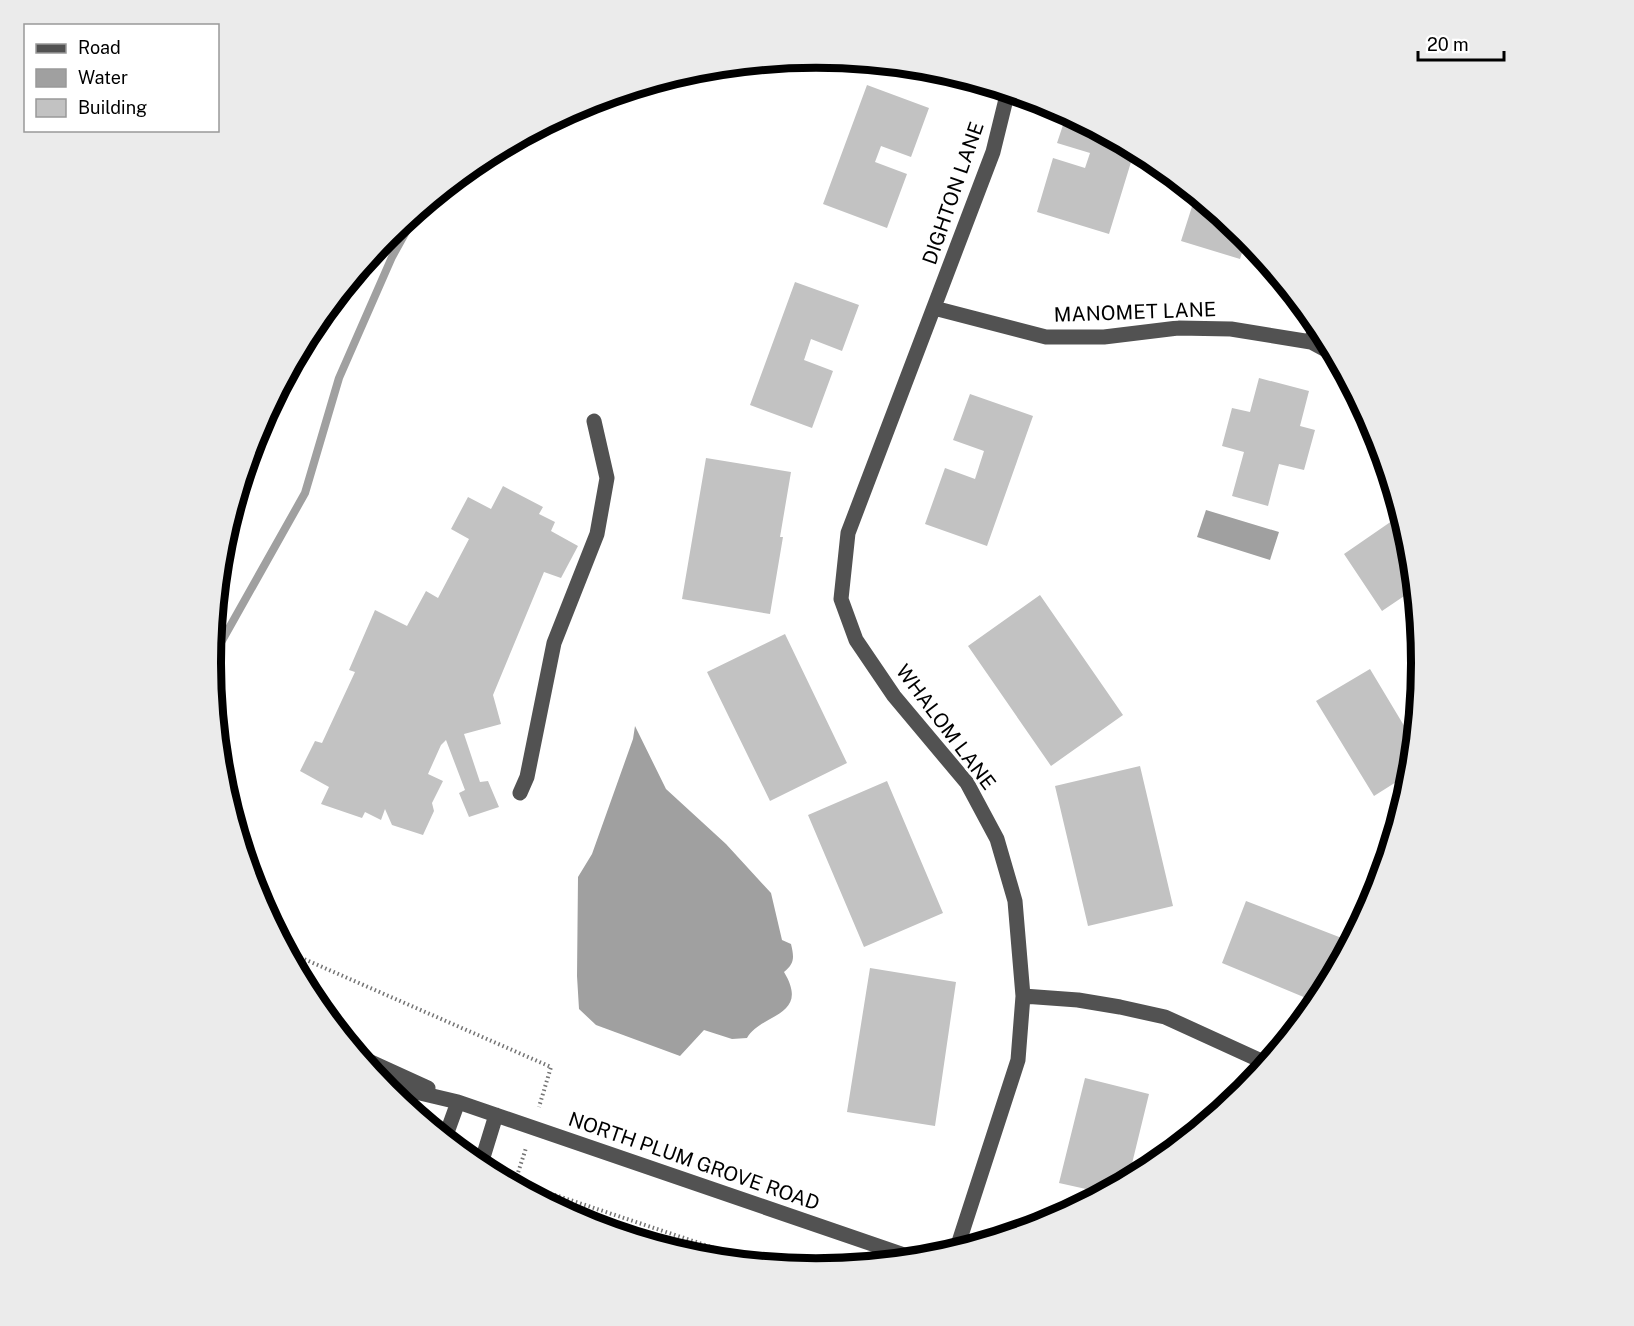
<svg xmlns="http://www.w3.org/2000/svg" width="1634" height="1326" viewBox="0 0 1634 1326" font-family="'Public Sans',sans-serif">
<rect width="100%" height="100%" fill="#fff"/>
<!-- water -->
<path fill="#a0a0a0" d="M1206 510 1279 532 1270 560 1197 537Z
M635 726 666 789 726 844 771 893 782 940 791 944C794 957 795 963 784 972 811 1017 761 1013 747 1038L732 1039 704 1030 680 1056 596 1025 579 1009 577 976 578 877 592 854 633 739Z"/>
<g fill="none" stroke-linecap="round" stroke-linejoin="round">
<!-- stream -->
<path stroke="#a0a0a0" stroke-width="8" d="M213 683 219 646 305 493 339 378 392 257 418 210"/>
</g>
<!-- building -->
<path fill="#c2c2c2" d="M867 85 929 108 911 157 881 146 875 162 907 174 887 228 823 204Z
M639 87 636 98 619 93Z
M1067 113 1135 149 1109 234 1037 212 1053 158 1085 168 1090 153 1057 143Z
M1196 194 1247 237 1240 259 1181 241Z
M795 282 859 305 842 351 811 339 804 360 833 371 812 428 750 405Z
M1259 378 1309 391 1300 426 1315 430 1304 470 1279 464 1268 506 1232 496 1244 452 1222 446 1232 408 1250 412Z
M970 394 1033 416 987 546 925 524 945 468 975 479 984 451 953 440Z
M706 458 791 472 780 537H783L770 614 682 599Z
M503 486 543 507 539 514 555 522 551 531 578 546 561 578 544 572 493 695 501 724 464 734 480 782 488 781 499 807 469 817 459 793 465 790 446 740 441 745 428 774 443 781 432 803 434 811 423 835 392 825 385 809 381 820 365 812 362 818 321 804 329 787 300 771 315 741 322 743 355 672 349 670 375 610 407 626 426 591 438 598 469 539 451 529 468 497 491 509Z
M1402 514 1411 545 1416 588 1382 611 1344 554Z
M1040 595 1123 715 1051 766 968 646Z
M785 634 847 763 770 801 707 672Z
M1370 669 1415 744 1412 772 1374 796 1316 701Z
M1140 766 1173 906 1088 926 1055 786Z
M887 781 943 913 864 947 808 815Z
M1246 901 1352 942 1318 1003 1222 963Z
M870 968 956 982 935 1126 847 1112Z
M1085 1078 1149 1094 1128 1180 1104 1193 1059 1183Z"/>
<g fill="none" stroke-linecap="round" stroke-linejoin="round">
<!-- path -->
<path stroke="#747474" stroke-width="4" stroke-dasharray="1.5 3" stroke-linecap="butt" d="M288 952 551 1067 539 1107
M516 1182 762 1264
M514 1185 526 1148"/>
<!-- minor -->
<path stroke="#525252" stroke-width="15" d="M934 308 1046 337H1104L1178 328 1231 329 1311 342 1337 356
M1311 342 1317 322
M1422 654 1420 660 1423 667
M520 793 527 777 554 643 597 534 607 478 594 421
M1023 996 1078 1000 1120 1007 1165 1017 1268 1064
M360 1057 428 1088
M382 1084 458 1102 916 1259
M445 1138 458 1102
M480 1167 496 1115
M956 1251 1018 1060 1023 996 1015 901 997 839 967 783 894 696 856 640 841 599 848 533 993 152 1008 91"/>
</g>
<g text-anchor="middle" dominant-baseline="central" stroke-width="6" stroke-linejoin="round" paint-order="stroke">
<!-- street labels -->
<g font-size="20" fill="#000" stroke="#fff">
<text transform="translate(953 193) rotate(-71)">DIGHTON LANE</text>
<text transform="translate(1135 312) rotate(-2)">MANOMET LANE</text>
<text transform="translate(946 727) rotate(53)">WHALOM LANE</text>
<text transform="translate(694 1161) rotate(19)">NORTH PLUM GROVE ROAD</text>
</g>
</g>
<!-- crop -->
<path d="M0 0H1634V1326H0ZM221 663a595 595 0 1 1 1190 0a595 595 0 1 1-1190 0Z" fill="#ebebeb" fill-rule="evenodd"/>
<path fill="none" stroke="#000" stroke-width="8" d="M221 663a595 595 0 1 1 1190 0a595 595 0 1 1-1190 0Z"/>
<!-- legend -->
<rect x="24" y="24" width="195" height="108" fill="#ffffff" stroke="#999999" stroke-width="1.5"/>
<rect x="36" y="44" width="30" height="9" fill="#525252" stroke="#999999" stroke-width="1.5"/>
<text x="78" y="54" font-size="18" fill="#000000">Road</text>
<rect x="36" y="69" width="30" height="18" fill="#a0a0a0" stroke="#999999" stroke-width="1.5"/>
<text x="78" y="84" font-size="18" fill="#000000">Water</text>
<rect x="36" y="99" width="30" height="18" fill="#c2c2c2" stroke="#999999" stroke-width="1.5"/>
<text x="78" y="114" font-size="18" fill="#000000">Building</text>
<!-- scale -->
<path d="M1418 51v9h86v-9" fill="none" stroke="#000000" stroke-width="3"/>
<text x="1427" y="51" font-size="18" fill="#000000" stroke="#ffffff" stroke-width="4.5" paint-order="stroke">20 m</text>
</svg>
